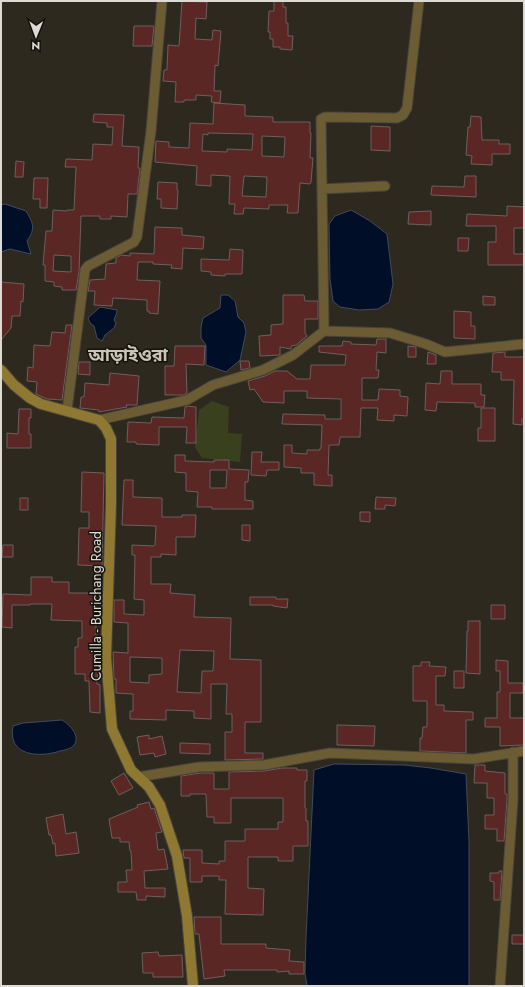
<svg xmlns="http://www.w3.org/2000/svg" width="525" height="987" viewBox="0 0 525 987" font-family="Jost,'Noto Sans Bengali',sans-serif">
<rect width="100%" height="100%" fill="#2d291e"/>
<!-- green -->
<path fill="#38401d" d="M212 401 229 407 228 433 242 434 240 462 202 458 195 447 199 410Z"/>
<!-- water -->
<path fill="#000e28" stroke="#424b5b" d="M5 204 26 211C33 223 36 228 27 241L31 254 10 249 1 252V205Z
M351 210 370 221 387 234 393 284 389 302 378 309 359 310 340 307 333 301 330 279 329 224 335 216Z
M221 295H228L235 301 238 317 244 323 246 332 240 360 226 372 206 365V345L201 338V327L203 318 220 308Z
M100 307 117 310V312L114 320 116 323 114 328 105 335 102 341 97 338 94 326 90 323 88 318Z
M62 720C69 724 81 736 74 745 71 749 65 750 60 751 39 758 7 756 13 726L23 723Z
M334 764 404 765 431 768 466 774 469 842V986H307L305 973 306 938 314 770Z"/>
<!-- building -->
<path fill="#5b2725" stroke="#6e5f5e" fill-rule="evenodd" d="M182 1 207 2 206 19 196 18 195 39 212 40 213 30 221 31 218 66 215 65 214 91H221L220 103 211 102 212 96 196 95V100H184V102H175L176 82 163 81 164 70H167L168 45 179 46Z
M274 1H283V7H286V23H288V36H293L292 50 280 49V47H273V39H270V32H268L269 11H274Z
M134 26H154L152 46H133Z
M214 103 245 105V116L273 117V122H310V133H311L310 158H313L311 182 310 184 300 183 298 213H287L288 205H269V209L244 208 243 214H234L235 204H229L230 176 211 175V186L196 185 197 166 155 162 156 141 169 142V147L189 148 190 123 213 124ZM208 133 253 134 252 150 227 149V152L202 151 203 134 208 135ZM262 136 285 137 284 157 262 156ZM244 176 267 177 266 197 242 196Z
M94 114 124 115 122 146 139 147 138 168H140L137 194H128L127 217 111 216V219H100V216H81L79 272 76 290H62V287L54 286V282L45 281V265H43L46 231H52L53 210 67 211V210H74L76 167H65L66 159 92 160 93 144 112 145 113 127H107V123L93 122ZM54 255 71 256V272L53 271Z
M471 116 481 117 482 140H499V144H510V154H492V165L471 164 472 156 466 155 468 127H470Z
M371 126 390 127V151L371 150Z
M16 161 24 162 23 177H15Z
M465 176H476V197L431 195 432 186 464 187Z
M34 178H48L47 208H40V199H33Z
M158 182 177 183V190H178L177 209 161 208V199H157Z
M507 206 524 207V228H514V254H524V265H488V242H496V226H466L467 214 507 216Z
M431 211V225L408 224 409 212Z
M155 227 182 228V235L204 237 203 249 183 248 182 269 171 268 172 265 153 264V262H138L137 280 160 281 158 314 149 313V311H147V300L113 298 112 306 94 305 95 291H88L90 280 105 279 106 264 116 263V258L121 255 130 256V253L154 254Z
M458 238H469L468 251H458Z
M230 249 243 250 242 274H225V276L211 275V272L201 271V259L229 260Z
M1 282 24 284 23 302 21 301 20 316H12L11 328 1 340Z
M283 295H304L305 301H318V319H305V333L307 336 296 345 291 346V349L280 347V355L260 356 259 336 271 335V325L283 324Z
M483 296 495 297V305H483Z
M454 311 471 312V326H475V339L454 338Z
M66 325H72L62 400 47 399 36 394 37 382 27 381 28 367 33 368 34 345 50 346 52 332 65 333Z
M377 339H386V353L377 352 376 370H379L378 378H362V400H378L379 389 400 390V396L408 397 407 416 394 415V421L377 420 378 408H361L360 437H340L339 445H329L328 475H332V486L314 485V473H301V468L284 467V445H292V453L307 454V450H320V448H321L322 425 282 424 283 414 325 415V419H341V399L307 398V391H284V403L263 402 254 389 250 390 248 381 265 376 275 371H287L297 379H310L311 365H345L346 355 319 352V346H342L343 341 351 342V344L376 345Z
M175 346H205L204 365 186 364 187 393 184 395H165V366H174Z
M408 346 416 347V357H408Z
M428 352 436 355V364H427Z
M505 352V357H524V419H522V425L513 424 514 380H501V372H492L493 353Z
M240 361H249L250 368 241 370Z
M79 362H90V375L78 374Z
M441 371H452V384H481V395H485L484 407H475V403L437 402 436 411 425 410 426 383 440 384Z
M110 373 139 376 137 405H126L127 407 99 412V410L80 408 81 397H84L85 383 109 385Z
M186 406 196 407V443H186L187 427H159V445L136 444V442H127L128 422 151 423 152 417 184 418 185 407Z
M481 408H495V441H478V428H481Z
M19 409H31V418H29V434H31V448H7V433L18 434Z
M252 452H262L261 462H279V470H267L266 476 251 475Z
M175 455H185V461L214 462V460H229V469L249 470 248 482H245V500L253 501V509H212V507H197L198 492 186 491V473L175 472ZM210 470H227L226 488H210Z
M82 472 104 473 102 566 78 565 79 528H89V512H81Z
M124 480H133V497L162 498V517H182V515H196L195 537H176V555L161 554V557H151V584H171L170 593 195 595 194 617 231 618 230 659 261 660V722H245V753H263V759L225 760V732H232V714H226L227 684H211V719L194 718V711L166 710V720L130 719V711H133V694L116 693V679H114L113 652 128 653V623L114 622V600H124V614L144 615V600L134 599 135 555H132V545L154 546 155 545 156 526 122 525ZM180 650 214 651 213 671H202L201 693 177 692ZM130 657 162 658V674L149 675V683L130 682Z
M376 497 396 498 395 506 385 505V509H375Z
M20 498H28V510H20Z
M360 512H370V522L360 521Z
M242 525H250V541L242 540Z
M3 545H13V557H2Z
M31 577H52V582H69V593H96V636H98V652H100V665H98L97 684 100 685V713L90 712 89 681H85V674H75V647H78V638H82V621L51 620 52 604H30V605H12V628L2 627 3 594 31 595Z
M250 597H276V599H288L287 608 273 606V605H250Z
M491 605H505V619H491Z
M468 621H480V674L466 673 467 631H468Z
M496 660 508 661V683H523V693H510V718H524V745L500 746V727H485V718H497V692H500V671H496Z
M421 662H430L429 666 446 667 445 676H436V705H444V711L473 712V720H466V753L420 751V738H422L423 727H427V701H413V666H421Z
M454 671H464V688H454Z
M337 725 375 726 374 746 337 745Z
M149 735V739L162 736 166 754 155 757 154 753 140 755 137 737Z
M180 743 210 744V754L180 753Z
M475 765H485V771L505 773V794H507V800L504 841H497V829H485V815H494V798H487V783H474Z
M282 768H297V770H307V781H305V808H306V821H308V846H293V861H278V857H248V888L264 889 263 915 225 914 226 880H219V876H202V882H190V858H184L183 850H202V863L219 864V861H225V841H245V829H278V822H283V798H231V823H214V817H207L206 794H190V796H181V776L200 773H214V789H229V772L264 771Z
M124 773 133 788 119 795 111 781Z
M149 802 151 809 154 808 162 832 156 833 158 850 164 849 168 869 144 871 145 888H165V897L146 896V900H137L136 892H118V882H127L126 870H132L131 851H130L129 842H120V838H112L109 819 138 807 137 805Z
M63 814 66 834 76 832 79 853 56 856 55 843 53 844 51 835H49L46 818Z
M499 871H502L500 900H494V882L490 881V873H499Z
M194 917H221V944H266V948L290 950 289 961 304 962V974H289V971L277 972V970H224L225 976 204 979 199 934H195Z
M512 935H524V944H512Z
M158 952 159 956 182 955 183 977H153V973H143L142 953Z"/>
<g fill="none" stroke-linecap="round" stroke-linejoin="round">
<!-- street casing -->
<g stroke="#49453b" stroke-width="11">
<path id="street" d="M322 189 385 186
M324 331 321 119 325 117 397 118 403 115 407 108 419 1
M67 410 85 270 88 266 134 242 137 237 151 131 162 1
M99 420 187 400 213 385 263 370 293 355 324 331 390 333 426 344 445 352 524 344
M138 777 199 767 264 765 330 753 474 759 524 751
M500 986 513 800V752"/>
</g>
<!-- secondary casing -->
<g stroke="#49453b" stroke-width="12">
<path id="secondary" d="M1 370 14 385 30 398 41 404 99 420 106 428 111 439V504L106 657 112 729 131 770 149 787 160 805 177 856 187 916 193 986"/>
</g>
<!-- street -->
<use href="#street" stroke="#6b5c33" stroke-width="9"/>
<!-- secondary -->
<use href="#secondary" stroke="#8f7832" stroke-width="10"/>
</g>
<g text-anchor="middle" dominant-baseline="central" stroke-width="3" stroke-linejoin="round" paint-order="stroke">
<!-- street labels -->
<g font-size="14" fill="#dcdad3" stroke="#14120d">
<text transform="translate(96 606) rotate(-90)">Cumilla - Burichang Road</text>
</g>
<!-- district labels -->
<g font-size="18" font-weight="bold" fill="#c9c4b6" stroke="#14120d">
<text x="128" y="355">আড়াইওরা</text>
</g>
</g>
<!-- border -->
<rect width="525" height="987" fill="none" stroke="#dcdad3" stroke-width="4"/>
<!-- north arrow -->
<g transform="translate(36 36) rotate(181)" stroke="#14120d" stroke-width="3" paint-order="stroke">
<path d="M0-3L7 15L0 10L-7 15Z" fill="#dcdad3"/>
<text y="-6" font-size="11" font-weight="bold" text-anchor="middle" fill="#dcdad3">N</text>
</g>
</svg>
